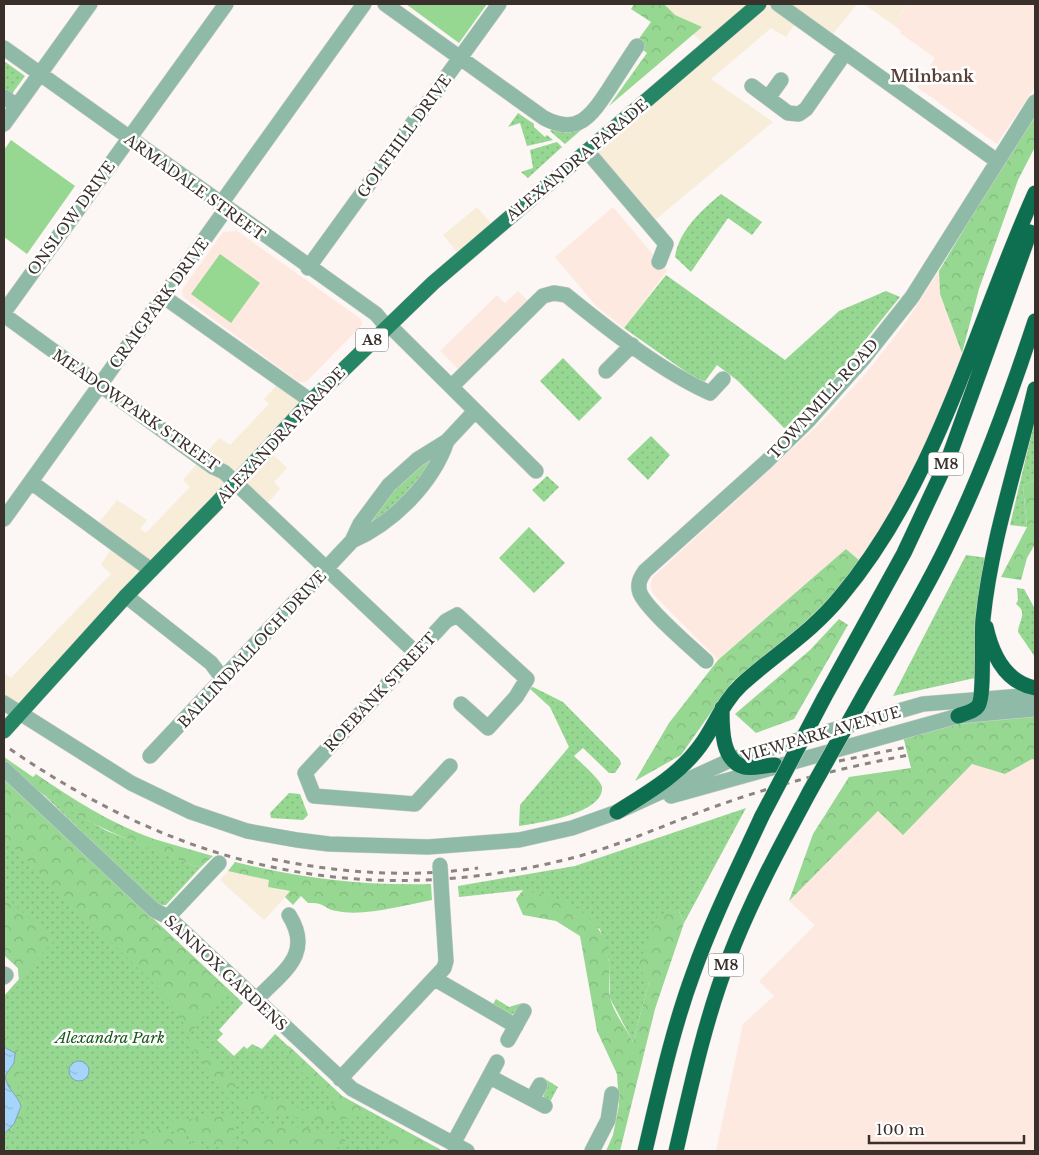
<svg xmlns="http://www.w3.org/2000/svg" width="1039" height="1155" viewBox="0 0 1039 1155" font-family="'Libre Baskerville',serif">
<defs>
<pattern id="green-dots" width="8" height="8" patternUnits="userSpaceOnUse" patternTransform="scale(1.25)"><rect width="8" height="8" fill="#96d792"/><path d="M2 2h.1M6 6h.1" fill="none" stroke="#82b97e" stroke-width="1.8" stroke-linecap="round"/></pattern>
<pattern id="forest-crowns" width="20" height="18" patternUnits="userSpaceOnUse" patternTransform="scale(1.25)"><rect width="20" height="18" fill="#96d792"/><path d="M2 6a3 3 0 1 1 6 0M12 15a3 3 0 1 1 6 0" fill="none" stroke="#82b97e"/></pattern>
<pattern id="water-ripples" width="26" height="14" patternUnits="userSpaceOnUse" patternTransform="scale(1.25)"><rect width="26" height="14" fill="#a5d5fa"/><path d="M2 4q2-2 4 0t4 0M15 11q2-2 4 0t4 0" fill="none" stroke="#8fb7d6"/></pattern>
</defs>
<rect width="100%" height="100%" fill="#fcf6f4"/>
<!-- commercial -->
<path fill="#f7edd8" d="M662 4H857L829 39 799 18 786 37 771 28 711 79 773 122 656 219 592 147 708 48Z
M864 4H910L899 15 901 17 895 26Z
M477 207 495 228 462 258 443 235Z
M282 380 312 400 267 449 287 468 274 482 280 489 263 508 235 483 18 711 4 702V673L11 678 111 574 101 565 115 542 95 528 117 500 147 520 140 529 146 533 190 487 183 480 219 438 230 445 269 404 264 399Z
M228 871 270 880 268 887 290 892 264 920 220 880Z"/>
<!-- built -->
<path fill="#fee9e0" d="M910 4H1035V87L997 144 917 87 935 58 900 33 901 31 895 26 901 17 899 16Z
M613 207 667 271 624 328 597 307 555 257Z
M237 231 361 319 362 325 306 382H299L183 297 182 290 223 232Z
M939 271 940 294 962 353 934 428 900 498 860 561 846 549 718 660 653 594 650 584 653 577 819 424 866 373 904 325Z
M518 291 528 301 458 369 440 351 497 295 505 303Z
M1032 759 1035 760V1151H716L743 1024 774 996 759 981 815 925 789 901 878 811 903 834 972 764 1005 774Z"/>
<!-- green -->
<path fill="url(#green-dots)" d="M4 61 25 76 11 95 4 90Z
M518 113 534 124V127L545 137 547 135 553 140 527 146 520 123 508 127Z
M595 118 565 144 550 131 554 127Z
M557 142 562 147 528 178 521 172 533 168 530 150Z
M721 194 762 222 752 235 728 218 691 272 675 257C679 230 702 210 721 194Z
M666 275 785 360 839 311 886 291 900 297 828 386 790 426 784 428 738 381 717 365 703 384 624 328Z
M563 358 602 398 579 421 540 381Z
M1035 419V479L1023 486 1027 527 1010 525Z
M651 436 670 455 648 480 627 459Z
M436 452C418 482 397 512 364 526L384 498Z
M547 476 559 487 544 502 532 490Z
M529 527 565 563 534 593 499 558Z
M966 555 988 558 976 620 975 678 893 696Z
M1017 588 1024 589 1035 609V657L1018 632C1019 620 1028 613 1016 604L1018 600Z
M533 687 563 702 620 760 621 764 615 773H609L583 748 574 756C580 762 601 780 602 787 604 814 537 823 519 826L520 805 569 747 550 707 529 688Z
M4 778 243 1003 219 1030 223 1034 217 1040 234 1056 244 1046 247 1049 252 1044 262 1049 275 1034 342 1096 443 1151H4V996L19 979 18 968 4 955Z
M289 793 300 794 308 815 303 820 271 818 270 813Z
M45 796 107 831 200 868 166 905H158Z
M746 808 684 923 678 909 649 982 633 1042 610 998 609 961 600 929 523 890 459 897 458 886 575 866Z
M496 999 509 1007 522 1003 517 1012 510 1015 492 1006Z
M542 1077 558 1087 550 1102 545 1099 537 1081Z"/>
<!-- forest -->
<path fill="url(#forest-crowns)" d="M634 4H664L675 15 702 27 609 106 647 53 635 44 651 22 631 9Z
M1035 117V147L1018 180 979 289 962 353 940 294 939 271 1007 157Z
M1035 479V544L1027 558 1021 580 1001 577 1027 527 1023 486Z
M846 549 860 561 829 599 799 628 733 681 681 755 635 781 669 723 718 660Z
M839 619 848 625 794 719 756 733 735 714 810 650Z
M1035 712V760L1032 759 1005 774 972 764 903 835 878 811 789 901 813 834 849 777 911 768 903 736 980 717Z
M4 757 33 777 36 774C72 799 112 824 154 839 173 845 193 850 213 856L200 868C131 842 60 814 4 765Z
M8 783 228 990 190 1033 168 1000 151 981 4 838V788Z
M235 862C300 878 364 886 431 884L432 900C405 905 363 917 337 911 323 909 326 902 308 903L301 896 293 905 285 897 290 891 268 887 269 880 228 871Z
M523 890C567 900 604 911 609 962 610 974 608 986 610 997 613 1012 626 1028 633 1042L649 982 638 966 658 916 678 909 684 923 655 1009 620 1151H606L613 1135 619 1105 617 1074 597 1031 580 936 556 921 523 915 516 899Z
M4 895 54 941 19 979 18 968 4 955Z
M193 1035 208 1049 223 1074 229 1073 240 1081 228 1094 239 1104C261 1082 283 1106 307 1110 314 1112 324 1108 331 1107L335 1100 298 1069 301 1064 285 1050 289 1046 342 1096 373 1114 326 1122 254 1111 238 1106 226 1096 188 1040Z
M4 1038 18 1048 20 1075 17 1082 19 1093 28 1105V1115L4 1141V1134L14 1124 21 1106C16 1092 8 1092 5 1076L14 1063 4 1047Z
M226 1114 233 1117 235 1122 232 1151H223L215 1145 175 1131 168 1122Z
M245 1121 320 1130 346 1140 334 1151H241Z
M392 1124 439 1149 441 1151H388L385 1146Z
M159 1129 213 1151H135L133 1138Z"/>
<!-- pitch -->
<path fill="#96d792" d="M406 4H487L459 43Z
M11 140 75 186 27 254 4 237V150Z
M220 254 260 283 231 323 191 294Z"/>
<!-- water -->
<path fill="url(#water-ripples)" stroke="#85a3bc" d="M4 1047 15 1053 14 1063 5 1076C8 1092 16 1092 21 1106L14 1124 4 1134Z
M69 1071a10 10 0 1 1 20 0a10 10 0 1 1-20 0Z"/>
<g fill="none" stroke-linecap="round" stroke-linejoin="round">
<!-- minor casing -->
<g stroke="#d9d2d0" stroke-width="16">
<path id="minor" d="M385 4 544 118C578 136 591 116 609 89 618 75 627 61 637 46
M778 4 997 161
M4 48 376 314 386 326
M752 86 788 113 799 114 806 109 845 53
M4 97 17 106
M768 98 781 80
M4 124 90 4
M587 151 666 244 659 262
M220 205 364 4
M308 268 499 4
M164 297 311 401
M4 312 226 4
M4 315 213 467 224 472 416 653
M388 324 536 471
M606 371 632 345
M452 386 543 296 554 293 566 295C608 329 661 371 710 393L723 379
M31 482 151 570
M4 519 226 209
M352 541C393 523 433 483 447 441
M126 596 211 663 223 679
M706 661C690 646 647 610 640 593 637 584 640 578 645 571L766 462 808 421 863 359 912 297 1035 102
M4 703 131 783 191 812 247 831 297 840 329 844 428 847 519 840 572 828 617 812 733 759 923 704 1035 695
M150 756 352 541 360 524 389 485 418 459 447 441 475 411
M450 766 415 804 314 796 305 773 446 621 457 615 527 679 516 697 488 728 461 704
M4 769 154 910 168 917 352 1089 467 1151
M671 796 958 716 1035 709
M168 917 219 863
M4 974 6 975 4 977
M435 979 516 1026
M256 1000C282 972 314 955 289 915
M508 1040 524 1011
M490 1077 545 1106
M340 1079 444 968 446 961 442 900
M532 1099 540 1085
M453 1144 497 1062
M592 1151 608 1120 612 1094"/>
</g>
<!-- major casing -->
<g stroke="#d9d2d0" stroke-width="16">
<path id="major" d="M4 731 126 596 215 505 311 401 433 283 759 4"/>
</g>
<!-- highway casing -->
<g stroke="#d9d2d0" stroke-width="16">
<path id="highway" d="M986 627C992 654 1005 682 1035 688
M865 693C894 642 926 591 951 537 985 467 1011 394 1035 321
M824 698 904 553 949 457 1030 232
M722 708C722 726 721 761 744 767 752 769 766 765 775 765
M958 716C965 713 974 712 978 706 985 697 981 635 983 619 991 541 1017 465 1035 389
M617 812C647 793 679 775 700 746 715 726 722 703 741 685 775 654 811 633 841 596 938 480 974 328 1035 193
M645 1151C659 1092 672 1031 693 974 712 920 738 868 762 816
M676 1151C691 1086 705 1020 729 958 751 900 781 845 810 791"/>
</g>
<!-- minor -->
<use href="#minor" stroke="#8fbaa7" stroke-width="15"/>
<!-- major -->
<use href="#major" stroke="#268564" stroke-width="15"/>
<!-- highway -->
<use href="#highway" stroke="#0e6e50" stroke-width="15"/>
<!-- rail -->
<path stroke="#8c8481" stroke-width="3" stroke-dasharray="6 6" stroke-linecap="butt" d="M10 749C181 867 359 910 564 860 619 847 672 821 725 803 785 782 846 767 909 755
M839 761 907 747
M272 859C340 873 409 878 478 868"/>
<!-- minor-bridge casing -->
<g stroke="#d9d2d0" stroke-width="16" stroke-linecap="butt">
<path id="minor-bridge" d="M440 865 442 900"/>
</g>
<!-- highway-bridge casing -->
<g stroke="#d9d2d0" stroke-width="16" stroke-linecap="butt">
<path id="highway-bridge" d="M810 791 865 693
M762 816 824 698"/>
</g>
<!-- minor-bridge -->
<use href="#minor-bridge" stroke="#8fbaa7" stroke-width="15"/>
<!-- highway-bridge -->
<use href="#highway-bridge" stroke="#0e6e50" stroke-width="15"/>
</g>
<g text-anchor="middle" dominant-baseline="central" stroke-width="5" stroke-linejoin="round" paint-order="stroke">
<!-- shield labels -->
<g fill="#fff" stroke="#746d6b" stroke-width="1">
<rect x="356" y="328.5" width="32" height="23" rx="4"/>
<rect x="928.5" y="452.5" width="35" height="23" rx="4"/>
<rect x="708.5" y="953.5" width="35" height="23" rx="4"/>
</g>
<g font-size="14" font-weight="bold" fill="#392f2b">
<text x="372" y="340">A8</text>
<text x="946" y="464">M8</text>
<text x="726" y="965">M8</text>
</g>
<!-- street labels -->
<g font-size="15" fill="#392f2b" stroke="#fff">
<text transform="translate(404 136) rotate(-54)">GOLFHILL DRIVE</text>
<text transform="translate(577 160) rotate(-40)">ALEXANDRA PARADE</text>
<text transform="translate(195 187) rotate(36)">ARMADALE STREET</text>
<text transform="translate(71 218) rotate(-54)">ONSLOW DRIVE</text>
<text transform="translate(159 303) rotate(-54)">CRAIGPARK DRIVE</text>
<text transform="translate(823 399) rotate(-48)">TOWNMILL ROAD</text>
<text transform="translate(136 410) rotate(35)">MEADOWPARK STREET</text>
<text transform="translate(281 435) rotate(-47)">ALEXANDRA PARADE</text>
<text transform="translate(252 649) rotate(-47)">BALLINDALLOCH DRIVE</text>
<text transform="translate(380 692) rotate(-47)">ROEBANK STREET</text>
<text transform="translate(821 734) rotate(-16)">VIEWPARK AVENUE</text>
<text transform="translate(226 973) rotate(43)">SANNOX GARDENS</text>
</g>
<!-- park labels -->
<g font-size="15" font-style="italic" fill="#135814" stroke="#fff">
<text x="110" y="1037">Alexandra Park</text>
</g>
<!-- neighbourhood labels -->
<g font-size="16" font-weight="bold" fill="#584239" stroke="#fff">
<text x="932" y="76">Milnbank</text>
</g>
</g>
<!-- border -->
<rect width="1039" height="1155" fill="none" stroke="#392f2b" stroke-width="10"/>
<!-- scale -->
<path d="M869 1135v8h155v-8" fill="none" stroke="#392f2b" stroke-width="2.5"/>
<text x="876" y="1135" font-size="15" fill="#392f2b" stroke="#ffffff" stroke-width="4" paint-order="stroke">100 m</text>
</svg>
